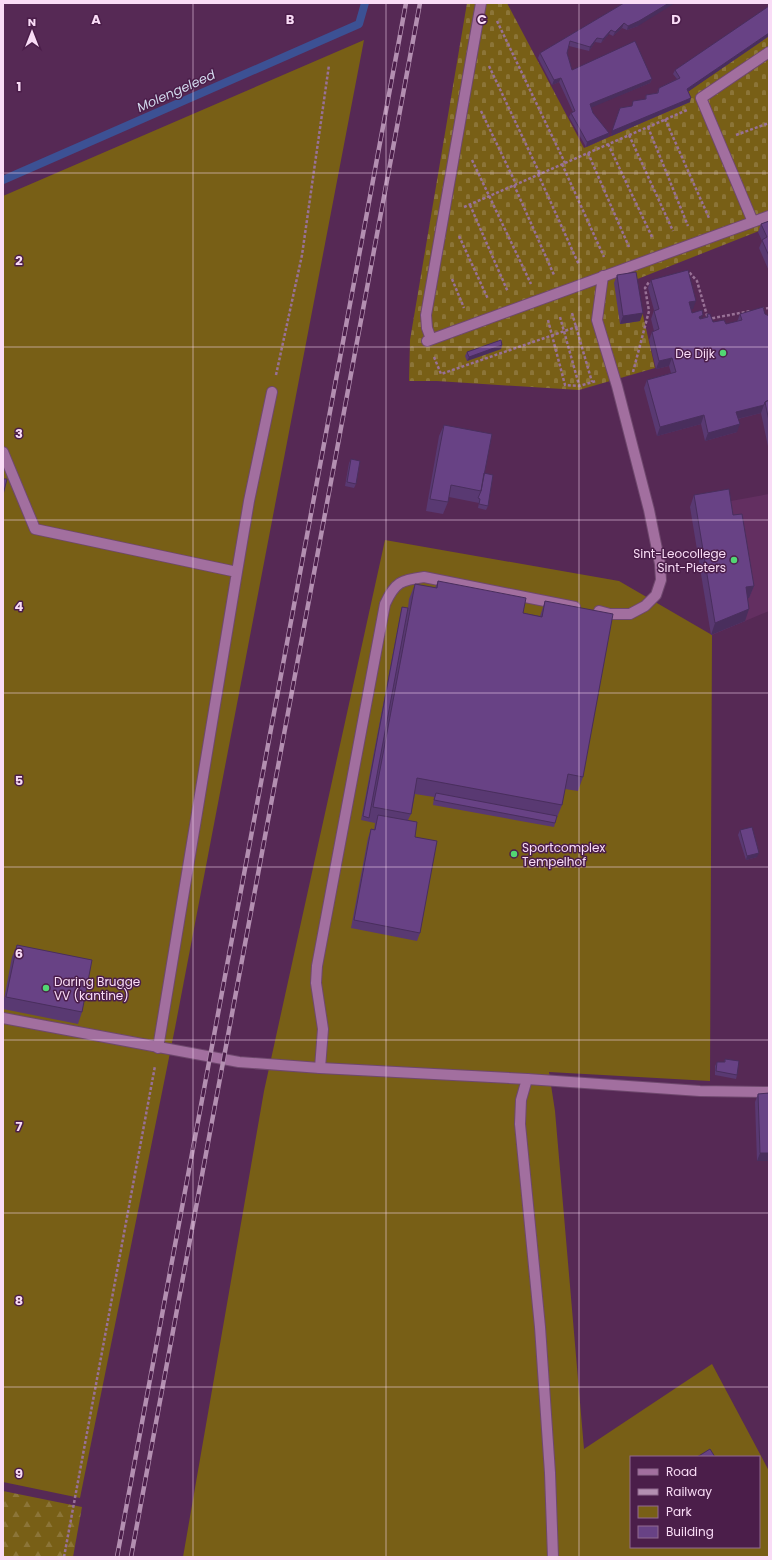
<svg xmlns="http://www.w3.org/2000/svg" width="772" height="1560" viewBox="0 0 772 1560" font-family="Poppins,sans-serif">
<defs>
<pattern id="forest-firs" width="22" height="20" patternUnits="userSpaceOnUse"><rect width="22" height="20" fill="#785f16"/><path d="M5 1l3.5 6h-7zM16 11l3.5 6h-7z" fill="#8c7538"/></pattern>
<pattern id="cemetery-stones" width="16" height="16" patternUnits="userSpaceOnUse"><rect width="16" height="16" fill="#785f16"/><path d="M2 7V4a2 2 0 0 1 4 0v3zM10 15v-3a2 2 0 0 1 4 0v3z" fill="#8c7538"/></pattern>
</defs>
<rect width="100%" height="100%" fill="#562955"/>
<!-- built -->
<path fill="#632f61" d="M769 494V611L712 635 692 508Z"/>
<!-- green -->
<path fill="#785f16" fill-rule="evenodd" d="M364 40 175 1028 80 1498 3 1482V196Z
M385 540 619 581 712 635 710 1081 549 1072 555 1111 584 1449 712 1364 769 1471V1557H183L264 1091ZM631 1457H759V1547H631Z"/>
<!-- forest -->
<path fill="url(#forest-firs)" d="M3 1491 82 1507 73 1557H3Z"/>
<!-- cemetery -->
<path fill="url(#cemetery-stones)" d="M467 3H507L584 148 689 102 686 93 769 36V227L635 280 655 368 579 390 437 381H409L410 340Z"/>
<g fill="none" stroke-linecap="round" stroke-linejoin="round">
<!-- stream -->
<path stroke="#3c5194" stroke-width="8" d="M3 180 359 24 365 3"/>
<!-- lane casing -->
<g stroke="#6f486e" stroke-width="12">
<path id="lane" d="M3 452 35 529 237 572 158 1048
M237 572 249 501 272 392
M599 611 610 614H630L645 606 656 595 661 580 660 564 649 510 617 386 597 320 603 276
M320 1068 323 1029 316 983 317 966 385 604C395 582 401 580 424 577L575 607
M527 1079 700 1091 769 1092"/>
</g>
<!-- street casing -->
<g stroke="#6f486e" stroke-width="12">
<path id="street" d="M753 222 701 98 769 52
M431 339 427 328 426 315 481 3
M427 341 769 216
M3 1018 239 1062 320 1068 527 1079 521 1100 520 1124 540 1327 550 1473 553 1557"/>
</g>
<!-- path -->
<path stroke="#987196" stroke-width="2.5" stroke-dasharray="3 2" stroke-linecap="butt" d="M497 21 565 163
M489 66 540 174
M481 111 516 184
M665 119 709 218
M648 127 688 226
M629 135 673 231
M736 135 769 123
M608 144 653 239
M588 153 629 247
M472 160 531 284
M562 164 604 257
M538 174 579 265
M514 185 554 275
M470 205 508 292
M464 207 687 110
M459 236 488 299
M685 273 689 272 697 281 708 319 751 311
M452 279 464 308
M761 309 769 308
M572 313 592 382
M560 317 579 385
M548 320 565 385 579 386 596 381
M434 357 441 374 579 326
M633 372 649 311 645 288 649 282
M276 375 302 255 329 65
M64 1557 155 1066"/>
<!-- lane -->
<use href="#lane" stroke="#a26f9f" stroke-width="10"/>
<!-- street -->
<use href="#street" stroke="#a26f9f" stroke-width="10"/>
<!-- rail casing -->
<g stroke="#b38fb1" stroke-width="4.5">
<path id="rail" d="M117 1557 406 3
M131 1557 420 3"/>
</g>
<!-- rail -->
<use href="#rail" stroke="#4b1e4a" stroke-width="3" stroke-dasharray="9" stroke-linecap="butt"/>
</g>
<!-- wall -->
<path fill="#593972" d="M624 3 638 26 627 30 622 28 613 36 609 34 601 43 595 42 589 51 569 46 567 53 572 70 652 79 650 83 591 107 593 113 609 133 608 137 586 147 569 117 571 113 573 112 559 82 552 85 538 58 540 53Z
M769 6V36L688 91 690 102 611 136 620 108 632 106 645 99 646 95 657 93 659 88 677 79 673 74 675 70Z
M769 221V271L759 248 762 241 758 232 761 224Z
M617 275 640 321 620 324 614 283Z
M651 280 693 309H691L692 313 702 318 706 317 707 314 713 322 726 324 737 322 740 314H765L769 316V451L761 413 738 419 737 432 705 441 701 424 657 436 644 388 647 380 671 373 669 366 656 369 649 340 652 332 654 331 651 319 654 310 648 288Z
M502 345 501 349 467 361 465 356 467 352Z
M444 425 484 473 488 506 486 510 478 508 479 503 449 497 448 502 443 514 426 511 439 436Z
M351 459 356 484 354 488 345 486 349 463Z
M694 495 733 515 754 586 749 598H747L745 621 711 635 690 507Z
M438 581 523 613 540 616 545 601 583 777 578 791 565 789 562 805 556 820 554 827 433 805 434 797 415 794 411 814 408 820 415 837 420 933 417 941 351 928 368 838 371 829 374 830 375 823 361 820 401 611 402 607 408 608 409 599 415 584 435 588Z
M740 830 757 857 746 860 738 835Z
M17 945 82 1012 78 1024 3 1009V1004L12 957Z
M725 1059 737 1075 736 1079 715 1075V1066L717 1062H724Z
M769 1093V1161H757L755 1102 758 1094Z"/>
<!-- shaded-wall -->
<path fill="#492e5d" d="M669 3H675L638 26 627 30 628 26Z
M624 23 622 28 613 36 615 32Z
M611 30 609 34 601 43 603 39Z
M769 33V36L686 93 687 89Z
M597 38 595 42 589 51 590 47Z
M561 78 559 82 552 85 554 80Z
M652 79 650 83 588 109 590 104Z
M691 98 690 102 611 136 612 131Z
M609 133 608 137 586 147 587 142Z
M696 301 693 309 686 310 689 302Z
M643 313 640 321 620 324 623 316Z
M703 315 700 323 699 317Z
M502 345 501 349 467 361 469 357Z
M672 358 669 366 656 369 659 361Z
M764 405 761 413 733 420 736 412Z
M704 415 701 424 657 436 660 427Z
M740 424 737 432 705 441 708 433Z
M754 586 749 598 741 599 746 587Z
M749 609 745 621 711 635 715 623Z
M759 853 757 857 746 860 747 856Z
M760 1153H769V1161H757Z"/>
<!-- building -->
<path fill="#684285" stroke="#492e5d" d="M624 3H669L639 21 628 26 624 23 615 32 611 30 603 39 597 38 590 47 570 41 567 53 572 70 635 41 652 79 590 104 593 113 609 133 587 142 571 113 575 111 561 78 554 80 540 53Z
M769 6V33L687 89 691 98 612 131 620 108 632 106 633 101 646 99V95L658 93 659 88 680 78 675 70Z
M769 221V256L762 240 767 237 761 224Z
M688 270 696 301 689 302 692 313 702 310 703 315 699 317 700 319 708 317 707 314H710L713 322 724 320 726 324 742 320 740 314 763 307 765 314 769 316V400L765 402 764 405 736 412 740 424 708 433 704 415 660 427 647 380 676 372 672 358 659 361 652 332 659 329 654 311 659 309 651 280Z
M636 272 643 313 623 316 617 275Z
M501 340 502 345 469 357 467 352Z
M769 400V421L765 402Z
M444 425 492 434 481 491 451 485 448 502 430 499Z
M351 459 360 461 356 484 347 482Z
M484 473 493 475 488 506 479 504 480 499 478 498 481 491Z
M3 479H7L3 495Z
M729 489 733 515 742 514 754 586 746 587 749 609 715 623 694 495Z
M438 581 526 598 523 613 542 617 545 601 613 614 583 777 568 774 562 805 417 778 411 814 373 807 415 584 437 588Z
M402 607 408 608 369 818 363 816Z
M436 793 557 816 555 823 434 800Z
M378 815 417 822 415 837 437 841 420 933 354 920 371 829 375 830Z
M752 827 759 853 747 856 740 830Z
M17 945 92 960 82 1012 6 997Z
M725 1059 739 1061 737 1075 716 1071 717 1062H725Z
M769 1093V1153H760L758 1094Z
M710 1449 715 1457H697Z"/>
<!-- grid -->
<path fill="none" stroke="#f9dcf6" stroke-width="1" stroke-opacity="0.55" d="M193 3V1557M386 3V1557M579 3V1557M3 173H769M3 347H769M3 520H769M3 693H769M3 867H769M3 1040H769M3 1213H769M3 1387H769"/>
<!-- markers -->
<g fill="#52d673" stroke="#4b1e4a" stroke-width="1.5">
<circle cx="723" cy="353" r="4"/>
<circle cx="734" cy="560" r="4"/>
<circle cx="514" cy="854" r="4"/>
<circle cx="46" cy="988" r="4"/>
</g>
<g text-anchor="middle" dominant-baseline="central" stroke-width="3" stroke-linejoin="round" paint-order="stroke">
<!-- poi labels -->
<g font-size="12" fill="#f9dcf6" stroke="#4b1e4a" text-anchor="end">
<text x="715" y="353">De Dijk</text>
<text x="726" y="553">Sint-Leocollege<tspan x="726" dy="14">Sint-Pieters</tspan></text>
<text x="522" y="847" text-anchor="start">Sportcomplex<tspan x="522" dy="14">Tempelhof</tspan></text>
<text x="54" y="981" text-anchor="start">Daring Brugge<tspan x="54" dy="14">VV (kantine)</tspan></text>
</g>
<!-- water labels -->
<g font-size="13" font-style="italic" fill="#d2d9ed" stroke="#4b1e4a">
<text transform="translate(176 91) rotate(-24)">Molengeleed</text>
</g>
</g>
<g font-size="13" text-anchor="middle" font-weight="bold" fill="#f9dcf6" stroke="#4b1e4a" stroke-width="3" stroke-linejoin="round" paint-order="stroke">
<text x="96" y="24">A</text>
<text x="290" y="24">B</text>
<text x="482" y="24">C</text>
<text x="676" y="24">D</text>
<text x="19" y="91">1</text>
<text x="19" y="265">2</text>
<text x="19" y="438">3</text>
<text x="19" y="611">4</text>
<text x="19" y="785">5</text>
<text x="19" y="958">6</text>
<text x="19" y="1131">7</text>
<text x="19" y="1305">8</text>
<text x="19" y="1478">9</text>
</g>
<!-- border -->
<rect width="772" height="1560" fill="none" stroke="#f9dcf6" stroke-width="8"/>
<!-- legend -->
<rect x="630" y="1456" width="130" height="92" fill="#4b1e4a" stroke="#916a8f"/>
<rect x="638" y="1469" width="20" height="6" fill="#a26f9f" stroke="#916a8f"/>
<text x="666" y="1476" font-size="12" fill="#f9dcf6">Road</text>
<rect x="638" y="1489" width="20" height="6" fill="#b38fb1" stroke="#916a8f"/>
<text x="666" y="1496" font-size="12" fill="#f9dcf6">Railway</text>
<rect x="638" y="1506" width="20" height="12" fill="#785f16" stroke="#916a8f"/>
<text x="666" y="1516" font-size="12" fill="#f9dcf6">Park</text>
<rect x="638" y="1526" width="20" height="12" fill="#684285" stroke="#916a8f"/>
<text x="666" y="1536" font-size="12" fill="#f9dcf6">Building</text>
<!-- north arrow -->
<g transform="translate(32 32)" stroke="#4b1e4a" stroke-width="3" paint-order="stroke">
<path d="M0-3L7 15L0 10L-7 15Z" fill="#f9dcf6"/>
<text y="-6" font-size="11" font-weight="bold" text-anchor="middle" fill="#f9dcf6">N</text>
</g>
</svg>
